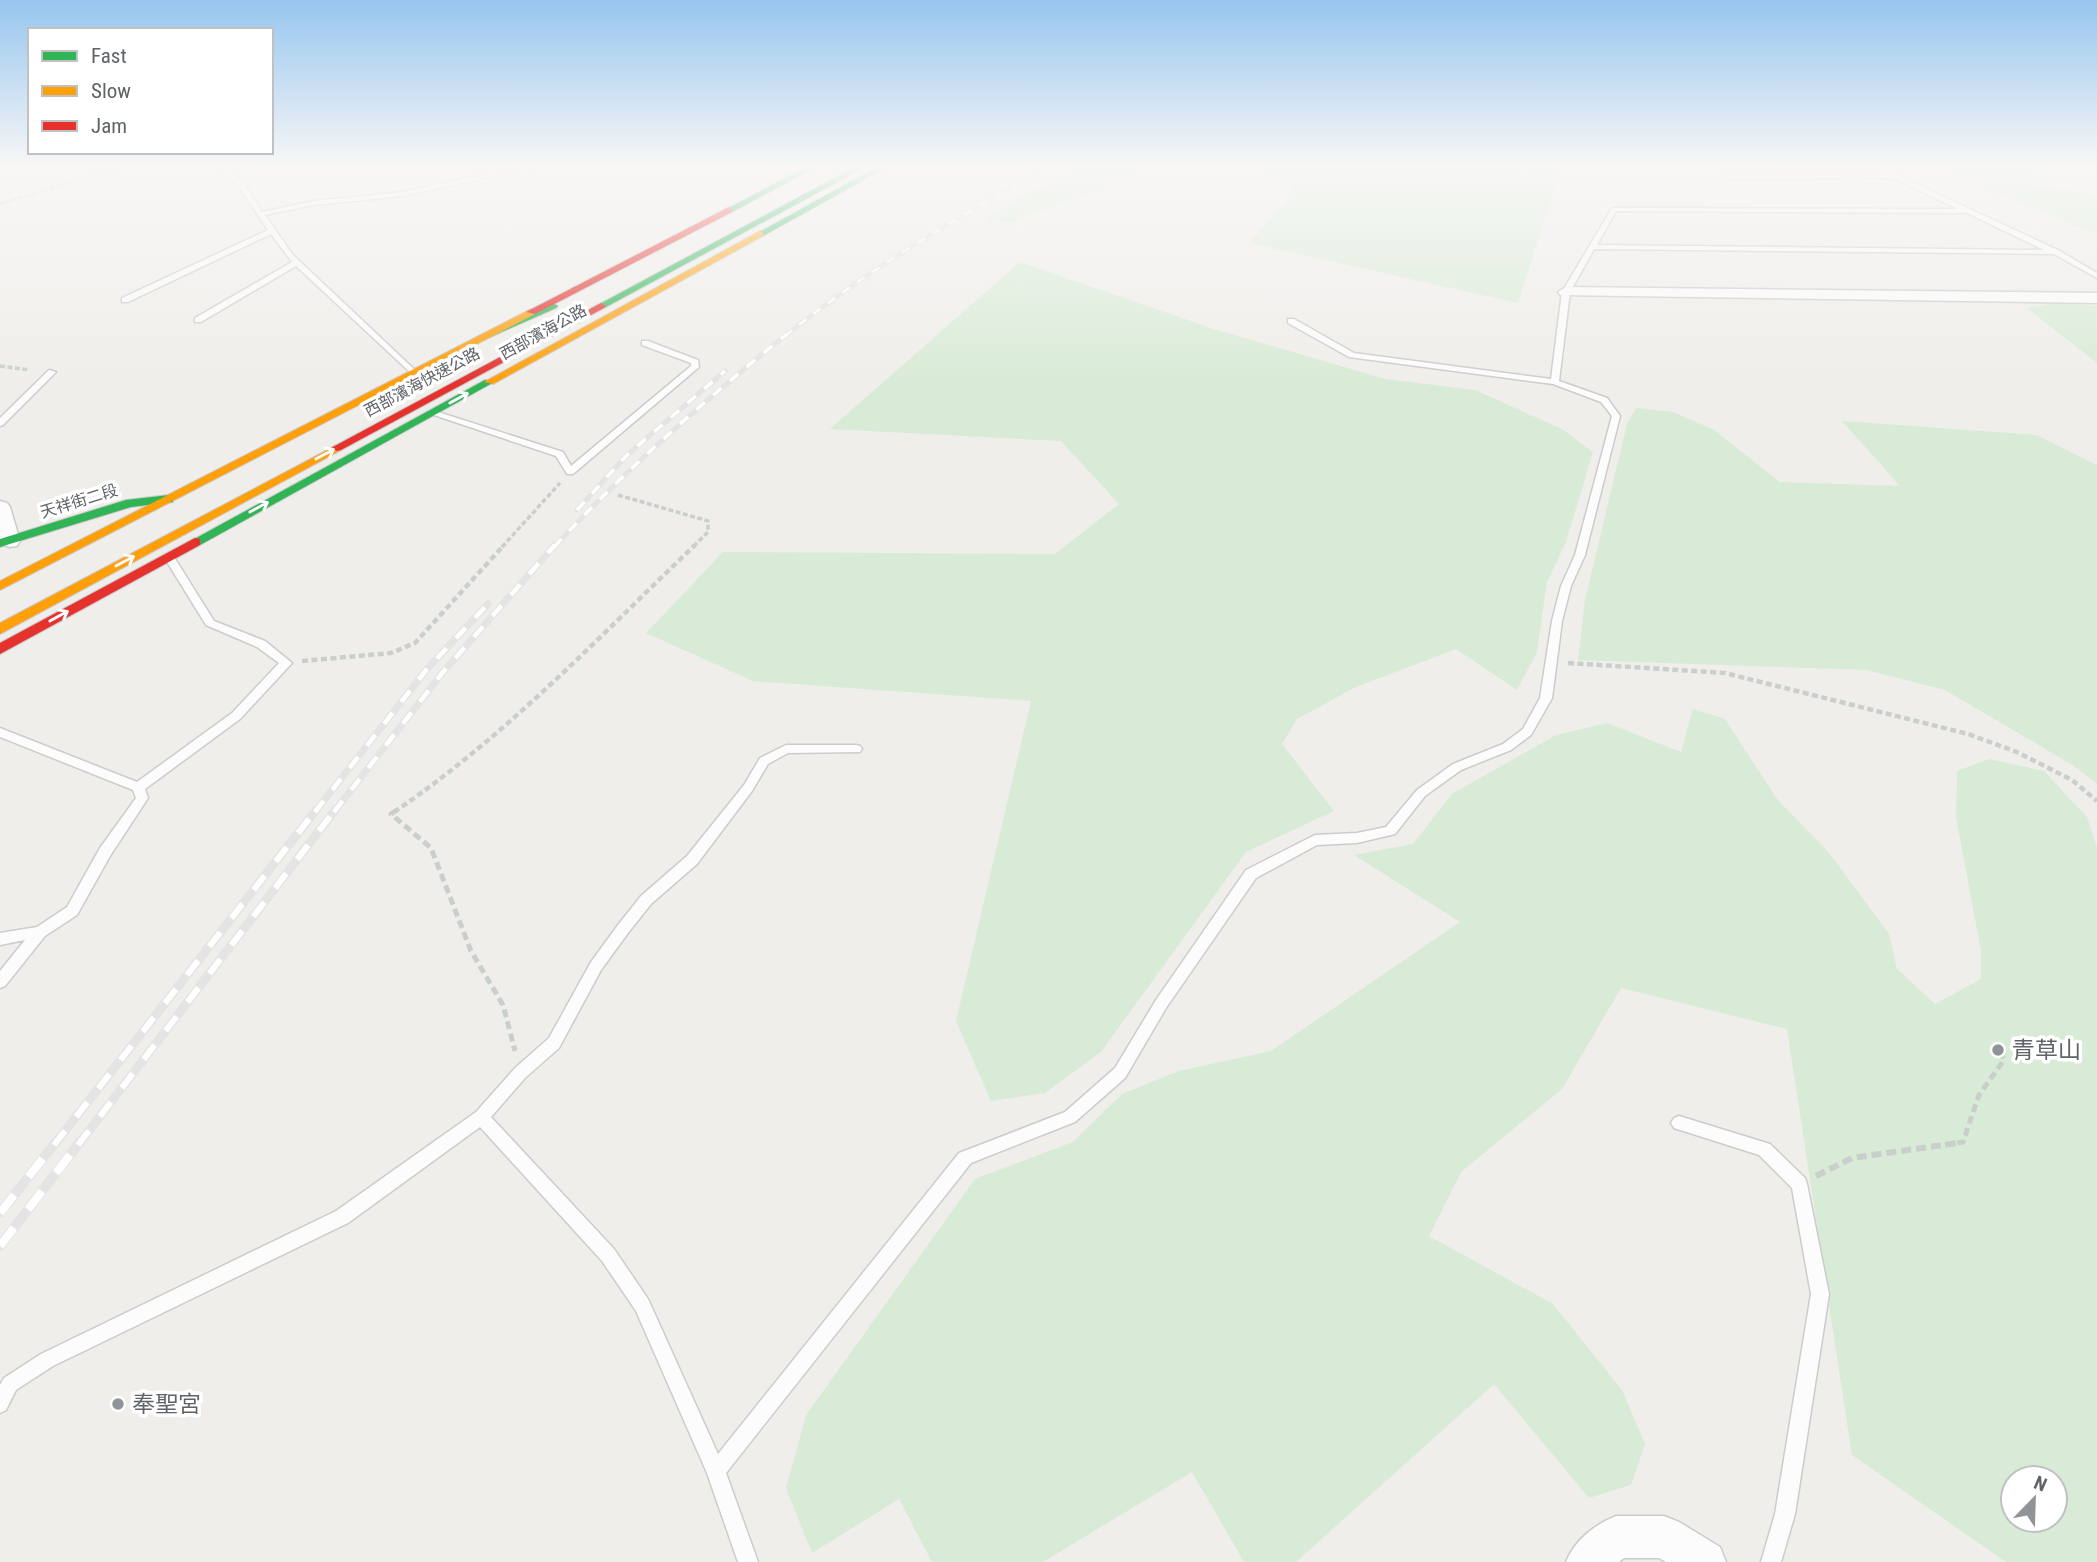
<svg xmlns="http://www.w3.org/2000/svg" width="2097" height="1562" viewBox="0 0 2097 1562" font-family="'Roboto Condensed','Noto Sans TC',sans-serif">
<rect width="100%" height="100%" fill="#efeeea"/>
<!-- green -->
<path fill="#d8ebd6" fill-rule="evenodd" d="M1091 167H1159L1011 223 986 219 1029 192Z
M1222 167H1594L1561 168 1518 303 1250 243 1292 194 1288 181Z
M1930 167H2054L2034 185 2097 195V234Z
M1020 262 1214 329 1385 379 1475 390 1562 429 1593 452 1566 542 1547 582 1537 652 1517 690 1456 649 1356 687 1297 719 1282 744 1334 811 1246 852 1101 1052 1045 1093 991 1101 956 1021 1031 701 753 681 646 633 723 552 1055 554 1119 504 1061 441 830 429Z
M2059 302 2097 306V363L2027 308Z
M1636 408 1673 412 1714 430 1780 482 1900 486 1842 421 2037 435 2097 465V784L2074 766 1945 690 1866 670 1578 660 1585 600 1627 424Z
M1693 709 1725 719 1777 799 1830 854 1889 934 1897 969 1935 1004 1981 979V951L1956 817 1957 771 1989 759 2044 771 2087 817 2097 848V1562H2006L1852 1455 1787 1029 1621 988 1562 1089 1461 1172 1429 1236 1553 1304 1622 1390 1645 1444 1631 1485 1589 1498 1494 1384 1296 1562H1244L1192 1472 1043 1562H932L899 1499 812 1553 786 1488 806 1415 975 1179 1073 1142 1122 1094 1179 1071 1271 1051 1460 922 1354 855 1413 844 1452 794 1556 735 1607 723 1681 752ZM2013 1478H2055V1520H2013Z"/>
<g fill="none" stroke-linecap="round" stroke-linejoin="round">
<!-- lane casing -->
<g stroke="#cbcccc" stroke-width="3">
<path id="lane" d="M218 167C238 167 252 197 262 212L314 201 403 192 521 167H534L403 196 314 205 265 215 293 255 416 371V375H413L296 266 201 322H195V318L292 262 271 234 128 302H122V298L268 230 236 182Z
M1871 167H1879L2058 250 2097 273V278L2054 254 1594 249 1570 292 1559 381 1607 398 1620 416 1585 555 1571 586 1562 621 1552 698 1531 735 1511 750 1461 770 1425 796 1395 834 1357 843 1317 845 1256 878 1166 1008 1125 1078 1075 1122 971 1163 726 1473 758 1562H738L707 1473 636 1311 602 1261 480 1127 348 1223 53 1366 16 1390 6 1410 0 1413V1385L4 1378 41 1354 336 1211 476 1112 515 1068 549 1038 591 962 618 925 641 896 687 856 744 785 760 758 786 745H856L860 746 862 749 860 752 788 753 768 764 752 791 697 864 651 904 628 933 601 970 559 1048 525 1078 491 1117 614 1249 648 1299 718 1454 959 1153 1065 1112 1115 1068 1156 1000 1246 870 1315 835 1357 833 1386 827 1417 790 1453 764 1503 744 1523 729 1540 698 1552 621 1561 586 1575 555 1612 416 1601 402 1553 384 1349 357 1288 323V319H1294L1354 353 1551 379 1562 292 1612 208 1958 209 1893 178 1727 179 1724 177 1727 175H1886ZM1616 211 1967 213 2044 250 1597 245Z
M642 341H648L698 360 699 367 573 474H567L556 456 428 413 435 411 563 452 571 466 691 366V363L642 345Z
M49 370 56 372 3 425 0 426V418Z
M169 554 174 557 214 621 265 641 292 663 240 719 145 789 148 798 110 856 77 915 45 936 5 986 0 988V971L25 940 0 945V933L37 927 67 907 100 848 136 798 133 790 0 737V728L137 782 232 713 279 663 257 647 206 625 164 557Z
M1679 1116 1770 1144 1805 1178 1807 1184 1829 1294 1795 1514 1781 1562H1761L1775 1514 1811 1294 1792 1188 1759 1155 1674 1128 1671 1123 1674 1118Z"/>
</g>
<!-- street casing -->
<g stroke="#cbcccc" stroke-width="3">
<path id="street" d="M1566 287 2097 293V303L1560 295 1558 292Z
M0 501 7 503 10 507 20 541 17 546 9 547 0 543Z
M1616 1516H1664L1679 1522 1720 1547 1726 1562H1666L1659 1558H1624L1619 1562H1566C1575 1540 1594 1525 1616 1516Z"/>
</g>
<!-- fast casing -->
<g stroke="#cacacb" stroke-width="2">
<path id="fast" d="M806 167H816L732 212 725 210Z
M855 167H865L604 308 596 306Z
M877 167H887L763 236 756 234Z
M553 303 558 306 556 308 488 338 479 336Z
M485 380 494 382 200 545H190L189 542Z
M169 495 173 496V502L131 507 0 547V539L126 500Z"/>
</g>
<!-- slow casing -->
<g stroke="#cacacb" stroke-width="2">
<path id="slow" d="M760 231 764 234 763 236 493 384 484 382Z
M531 309 535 310V314L0 590V581Z
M337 445 343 448 341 450 0 634V623Z"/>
</g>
<!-- jam casing -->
<g stroke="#cacacb" stroke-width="2">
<path id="jam" d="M729 207 732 208V212L535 314 526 312Z
M601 303 606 306 604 308 341 450 337 451 331 448Z
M195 538 200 539V545L0 654V643Z"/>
</g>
<!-- path-far4 -->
<path stroke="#cacfcc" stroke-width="2.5" stroke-dasharray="4.5 2" stroke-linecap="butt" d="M0 204 121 167"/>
<!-- path-far3 -->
<path stroke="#cacfcc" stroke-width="3.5" stroke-dasharray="5 2.5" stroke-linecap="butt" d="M0 366 30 370
M618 495 708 521V532L693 547
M502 547 560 483"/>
<!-- path-far2 -->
<path stroke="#cacfcc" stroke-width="4.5" stroke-dasharray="6 3.5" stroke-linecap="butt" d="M302 661 391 653 415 643 504 545
M1568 663 1725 673 1968 734 2017 752 2072 780 2097 801
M394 812C505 737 599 637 695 545"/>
<!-- path-far1 -->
<path stroke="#cacfcc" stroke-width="5" stroke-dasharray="8 4.5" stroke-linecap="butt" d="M397 810 391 814 431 848 471 951 503 1005 515 1051
M1945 1145 1963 1142 1979 1095 2004 1060 1999 1049"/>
<!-- path -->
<path stroke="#cacfcc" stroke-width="6" stroke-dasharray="10 5" stroke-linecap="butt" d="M1816 1176 1852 1158 1957 1143"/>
<!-- lane -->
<use href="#lane" fill="#fdfcfc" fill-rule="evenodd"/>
<!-- street -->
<use href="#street" fill="#fdfcfc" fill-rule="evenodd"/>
<!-- fast -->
<use href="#fast" fill="#30b455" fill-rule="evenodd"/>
<!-- slow -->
<use href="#slow" fill="#ff9f0a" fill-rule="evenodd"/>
<!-- jam -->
<use href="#jam" fill="#e5322d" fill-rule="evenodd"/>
<!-- rail-far4 casing -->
<g stroke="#e4e4e4" stroke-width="4.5">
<path id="rail-far4" d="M785 336C867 270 957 217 1049 167"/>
</g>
<!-- rail-far3 casing -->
<g stroke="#e4e4e4" stroke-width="5">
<path id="rail-far3" d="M577 510 627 455 725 371
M554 547C626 469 705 400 787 334"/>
</g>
<!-- rail-far2 casing -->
<g stroke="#e4e4e4" stroke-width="7">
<path id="rail-far2" d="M315 812 427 669 488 604
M334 812 443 672 555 545"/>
</g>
<!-- rail-far1 casing -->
<g stroke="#e4e4e4" stroke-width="9">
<path id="rail-far1" d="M54 1145 316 810
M78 1145 335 810"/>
</g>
<!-- rail casing -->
<g stroke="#e4e4e4" stroke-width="10">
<path id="rail" d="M0 1213 55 1143
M0 1246 79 1143"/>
</g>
<!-- rail-far4 -->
<use href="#rail-far4" stroke="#fff" stroke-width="2.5" stroke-dasharray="9" stroke-linecap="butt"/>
<!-- rail-far3 -->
<use href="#rail-far3" stroke="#fff" stroke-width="3.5" stroke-dasharray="11" stroke-linecap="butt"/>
<!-- rail-far2 -->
<use href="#rail-far2" stroke="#fff" stroke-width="4.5" stroke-dasharray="14" stroke-linecap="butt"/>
<!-- rail-far1 -->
<use href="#rail-far1" stroke="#fff" stroke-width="6" stroke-dasharray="18" stroke-linecap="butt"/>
<!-- rail -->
<use href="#rail" stroke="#fff" stroke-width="8" stroke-dasharray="23" stroke-linecap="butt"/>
</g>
<!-- one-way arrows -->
<defs><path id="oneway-shaft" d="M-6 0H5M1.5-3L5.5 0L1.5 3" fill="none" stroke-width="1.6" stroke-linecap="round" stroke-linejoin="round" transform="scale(1.75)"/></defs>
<g stroke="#fff">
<use href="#oneway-shaft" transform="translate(459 398) rotate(-29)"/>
<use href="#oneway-shaft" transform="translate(325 454) rotate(-28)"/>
<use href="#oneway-shaft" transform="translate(259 507) rotate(-29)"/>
<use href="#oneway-shaft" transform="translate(125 561) rotate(-28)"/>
<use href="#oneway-shaft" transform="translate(59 616) rotate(-29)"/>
</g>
<!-- sky -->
<linearGradient id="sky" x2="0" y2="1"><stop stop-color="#97c6ef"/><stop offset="0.43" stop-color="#f8f7f6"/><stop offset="1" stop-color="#f8f7f6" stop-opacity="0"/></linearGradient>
<rect width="2097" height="386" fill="url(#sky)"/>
<!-- markers -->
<g fill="#919496" stroke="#fff" stroke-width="2.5">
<circle cx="1998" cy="1050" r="7"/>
<circle cx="118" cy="1404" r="7"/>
</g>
<g text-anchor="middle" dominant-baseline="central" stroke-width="7" stroke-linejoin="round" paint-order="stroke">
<!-- far-street labels -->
<g font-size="16" fill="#5f6368" stroke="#fff">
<text transform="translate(543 332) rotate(-29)">西部濱海公路</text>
<text transform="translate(422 382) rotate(-28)">西部濱海快速公路</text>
<text transform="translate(79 501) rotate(-17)">天祥街二段</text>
</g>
<!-- near-poi labels -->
<g font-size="23" fill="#5f6368" stroke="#fff" text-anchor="start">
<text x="2012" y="1050">青草山</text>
<text x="132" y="1404">奉聖宮</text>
</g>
</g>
<!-- legend -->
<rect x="28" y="28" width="245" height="126" fill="#ffffff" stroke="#bfc1c3" stroke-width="2"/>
<rect x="42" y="51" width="35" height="10" fill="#30b455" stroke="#bfc1c3" stroke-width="2"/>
<text x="91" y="63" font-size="21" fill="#5f6368">Fast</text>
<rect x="42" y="86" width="35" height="10" fill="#ff9f0a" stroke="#bfc1c3" stroke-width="2"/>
<text x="91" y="98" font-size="21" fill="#5f6368">Slow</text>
<rect x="42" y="121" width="35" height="10" fill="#e5322d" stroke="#bfc1c3" stroke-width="2"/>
<text x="91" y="133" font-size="21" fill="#5f6368">Jam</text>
<!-- north arrow -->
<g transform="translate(2034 1499) rotate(23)"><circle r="33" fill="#ffffff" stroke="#bfc1c3" stroke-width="2"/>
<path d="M0-5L12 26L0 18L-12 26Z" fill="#919496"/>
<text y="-10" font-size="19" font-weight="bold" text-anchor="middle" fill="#5f6368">N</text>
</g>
</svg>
